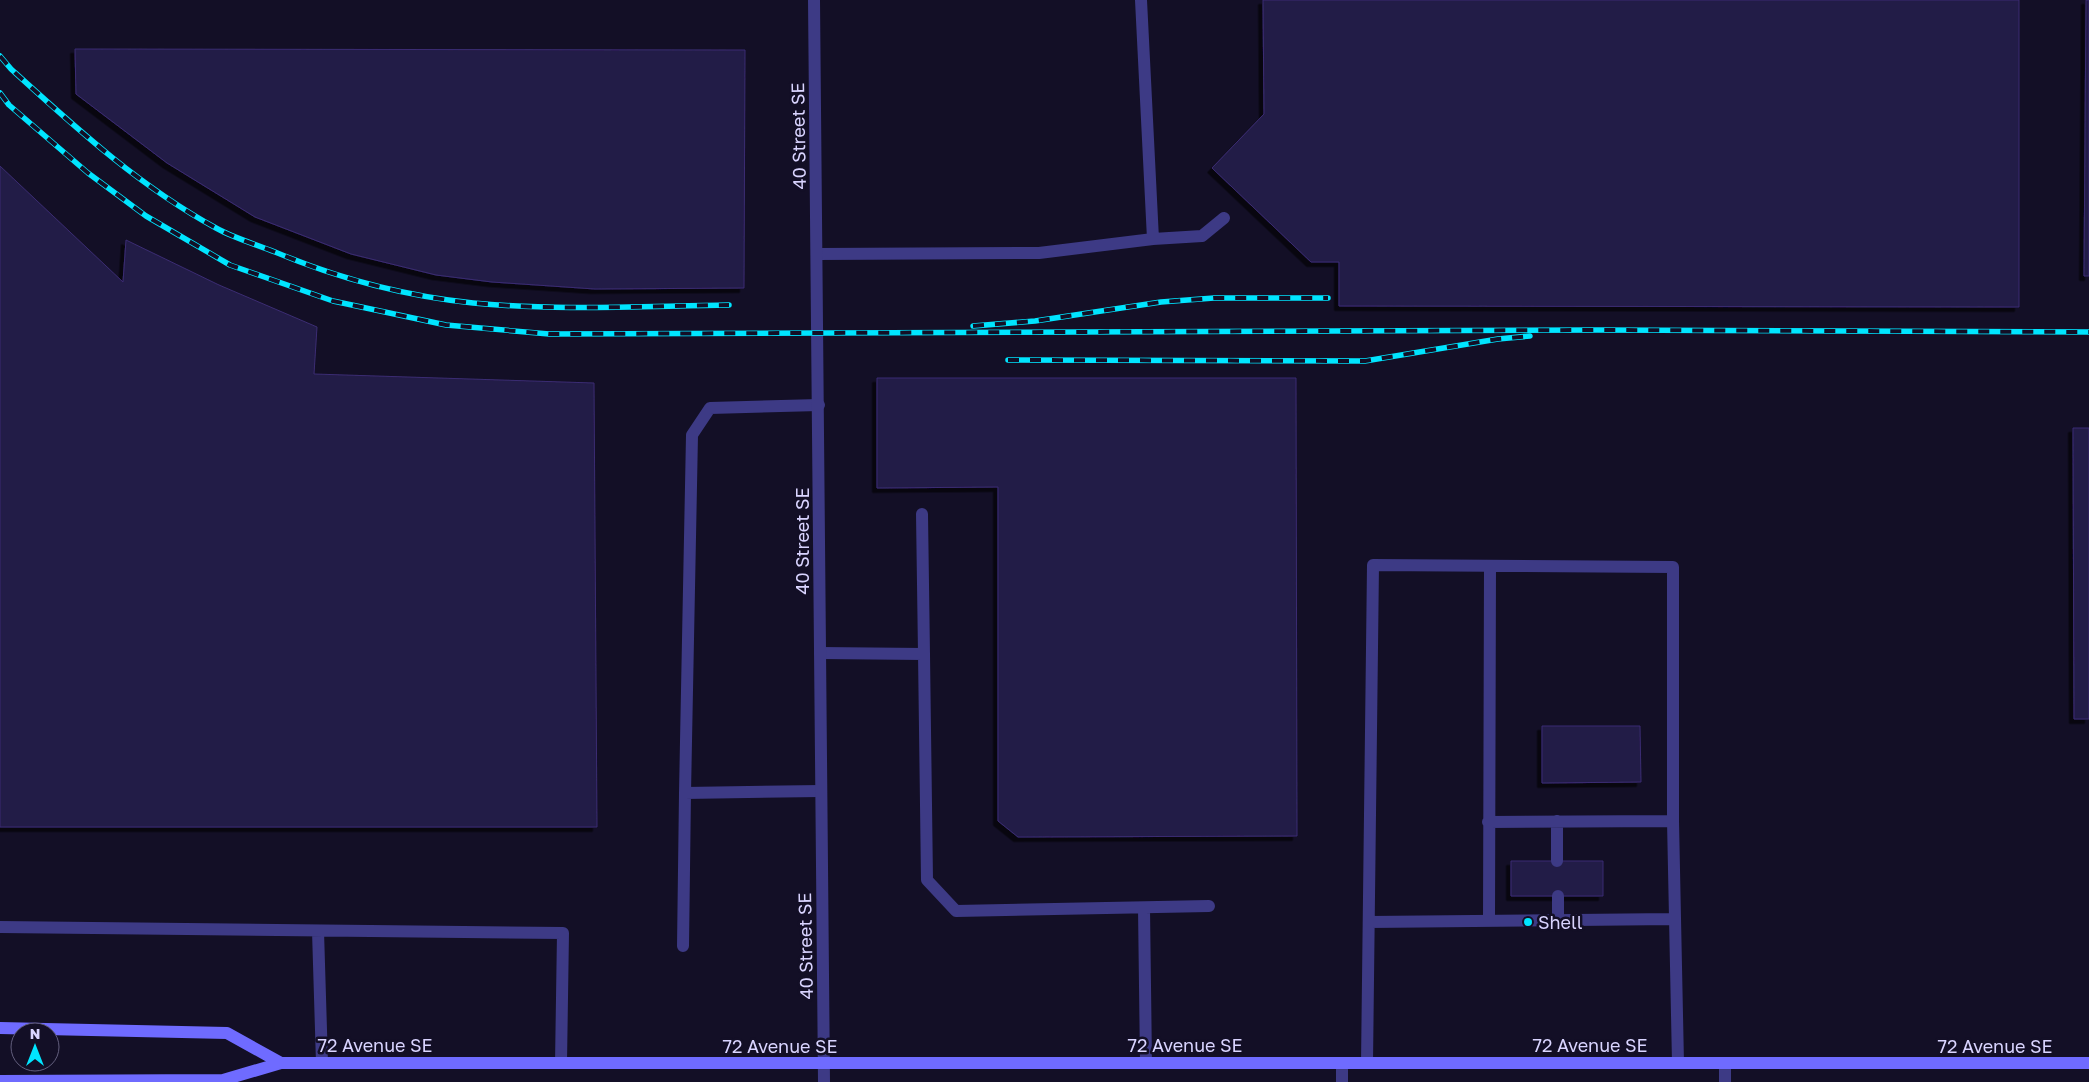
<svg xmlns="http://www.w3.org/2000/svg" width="2089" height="1082" viewBox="0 0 2089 1082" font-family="'Golos Text',sans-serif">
<defs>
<filter id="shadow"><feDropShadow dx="-4.5" dy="4.5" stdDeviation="0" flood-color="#0009"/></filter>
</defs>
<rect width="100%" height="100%" fill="#130f26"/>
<!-- building -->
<path fill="#241b47" stroke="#3b2d73" filter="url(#shadow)" d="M1263 0H2019V307L1339 306V262H1311L1212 168 1264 114Z
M2086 0H2089V276H2084Z
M75 49 745 50 744 288 595 289 492 282 436 275 351 254 255 217 167 163 76 94Z
M0 166 123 282 126 240 219 285 317 327 314 374 594 383 597 827H0Z
M877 378H1296L1297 836 1018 837 998 821V487L877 488Z
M2073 428H2089V719H2074Z
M1542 726H1640L1641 782 1542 783Z
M1511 861H1603V896H1511Z"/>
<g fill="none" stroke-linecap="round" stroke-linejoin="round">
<!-- lane -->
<path stroke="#3d3a85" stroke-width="12" d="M1141 0 1153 239 1202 236 1224 218
M817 254 1039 253 1153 239
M819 405 710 408 692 435 685 793 821 791
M820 653 924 654 922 514
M924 654 927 880 956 911 1209 906
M1557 821V861
M1488 822 1673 821
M1558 896V920
M1144 908 1146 1063
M1489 920 1490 566
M1369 922 1674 919
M0 927 563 933 561 1063
M318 931 322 1063
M683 946 685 793
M1342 1063V1082
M1367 1063 1373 565 1673 567V821L1678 1063
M1725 1063V1082"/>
<!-- street -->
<path stroke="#3d3a85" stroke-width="12" d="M814 0 824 1082"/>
<!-- secondary -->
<path stroke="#6f6bff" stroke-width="12" d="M0 1028 227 1033 281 1063
M0 1081 223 1080 281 1063H2089"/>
<!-- rail casing -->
<g stroke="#00e5ff" stroke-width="5.5">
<path id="rail" d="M0 56 11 69C76 128 139 186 216 228 234 238 255 244 275 252 337 278 405 296 473 303 557 311 644 306 729 305
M0 93 9 105 88 173 146 216 230 265 333 301 446 325 549 334 1597 330 2089 332
M973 326 1035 321 1161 302 1214 298H1328
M1008 360 1365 361 1498 339 1530 336"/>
</g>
<!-- rail -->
<use href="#rail" stroke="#130f26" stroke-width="4" stroke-dasharray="11" stroke-linecap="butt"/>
</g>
<!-- markers -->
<circle fill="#00e5ff" stroke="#130f26" stroke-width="2" cx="1528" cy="922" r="5"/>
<g text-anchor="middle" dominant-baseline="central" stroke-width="5" stroke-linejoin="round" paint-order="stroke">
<!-- street labels -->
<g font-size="18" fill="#d9d4ff" stroke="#130f26">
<text transform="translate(798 136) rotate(-91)">40 Street SE</text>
<text transform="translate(802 541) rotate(-90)">40 Street SE</text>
<text transform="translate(805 946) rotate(-91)">40 Street SE</text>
<text x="375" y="1045">72 Avenue SE</text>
<text x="1185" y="1045">72 Avenue SE</text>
<text x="1590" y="1045">72 Avenue SE</text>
<text x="780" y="1046">72 Avenue SE</text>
<text x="1995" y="1046">72 Avenue SE</text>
</g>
<!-- poi labels -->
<g font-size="18" fill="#d9d4ff" stroke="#130f26" text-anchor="start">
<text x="1538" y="922">Shell</text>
</g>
</g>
<!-- north arrow -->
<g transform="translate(35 1047)"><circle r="24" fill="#130f26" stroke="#625e7d"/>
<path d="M0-4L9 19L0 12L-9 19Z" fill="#00e5ff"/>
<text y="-8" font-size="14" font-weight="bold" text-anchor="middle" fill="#d9d4ff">N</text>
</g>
</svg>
